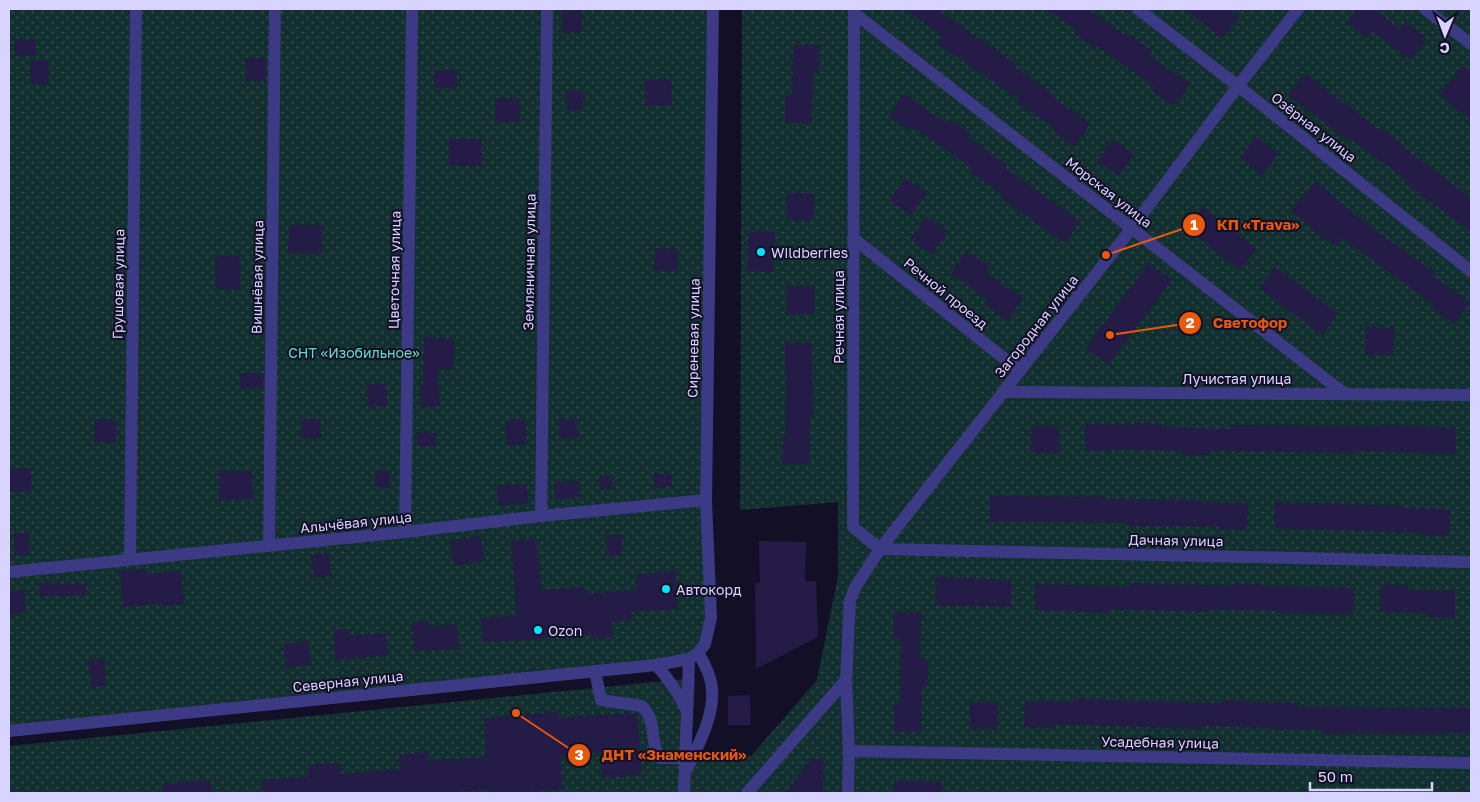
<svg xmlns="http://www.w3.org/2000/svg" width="1480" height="802" viewBox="0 0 1480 802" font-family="'Golos Text',sans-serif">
<defs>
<pattern id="garden-dots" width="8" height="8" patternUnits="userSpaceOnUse" patternTransform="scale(1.25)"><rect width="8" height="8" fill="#12302f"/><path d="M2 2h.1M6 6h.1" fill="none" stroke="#344d4e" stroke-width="1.8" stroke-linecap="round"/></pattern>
</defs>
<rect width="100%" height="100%" fill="#130f26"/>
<!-- garden -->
<path fill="url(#garden-dots)" d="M9 9H713L705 644 689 659 9 731Z
M742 9H1471V793H9V746L695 678 691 755 751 756 817 680 838 576V502L740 510Z"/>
<!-- building -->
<path fill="#241b47" d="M562 9H581L582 32 562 33Z
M904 9H936L1017 65 1015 67 1054 95 1052 97 1090 124 1075 146 1053 131 1055 128 1017 102 1019 99 938 44 943 36Z
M1046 9H1087L1128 37 1130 35 1152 51 1148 55 1190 84 1174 106 1152 91 1155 87 1097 46 1096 48 1074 33 1076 29Z
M1185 9H1229L1239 17 1222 38Z
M1356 9H1373L1400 29 1405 22 1427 39 1411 60 1373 31 1368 38 1347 22Z
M15 39 36 40V56L15 55Z
M793 45H819V73L813 72 812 123H785V96H792Z
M246 58H266V81H246Z
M48 60 49 84H31L30 61Z
M1463 65 1471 71V120L1440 95Z
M434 70H457V88H434Z
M1305 74 1379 130 1380 128 1402 144 1401 146 1471 198V231L1404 182 1406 180 1349 137 1347 140 1289 95Z
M671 79 672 105 646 106 644 81Z
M567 91H583V109L567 110Z
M904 94 946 123 949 119 971 134 968 138 1007 165 1005 168 1080 221 1065 243 1003 199 1005 196 970 172 972 168 913 127 911 131 889 116Z
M495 98H519L520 122 495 123Z
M1256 137 1278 154 1262 175 1240 158Z
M449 139H482V166H449Z
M1113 139 1134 154 1119 176 1097 161Z
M905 178 927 193 911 215 890 200Z
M1315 181 1374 230 1435 273 1433 276 1470 303 1454 324 1432 308 1434 305 1341 237 1335 246 1291 212Z
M787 193H814L813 221 787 220Z
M1203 207 1256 249 1240 270 1187 229Z
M926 217 948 232 932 254 910 239Z
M289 225 323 226 322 253H288Z
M749 232H775L773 272 747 271Z
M655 248 678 249V271L654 270Z
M967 251 989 266 985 272 1023 298 1007 321 985 305 989 300 951 274Z
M239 256 240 289H216L215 257Z
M1149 263 1172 280 1108 365 1086 348Z
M1275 267 1338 314 1322 335 1259 288Z
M787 286 814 287V314H787Z
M1366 327 1394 328 1393 355 1365 354Z
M424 337 454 339 453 370 437 369 440 406 421 408 420 386H423Z
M785 342 812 343 813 417H810L809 464H782L783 437H786L787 370H785Z
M240 373H263V388L240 389Z
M367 384H386L387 406 368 407Z
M95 419 117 420 116 443 94 442Z
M301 419H320L321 438H301Z
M525 419 527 444 507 445 506 420Z
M559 419H577L578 438H559Z
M1135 423 1162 424V427L1230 429V425L1380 427V425L1456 428 1455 454 1355 451V453L1210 451V455L1182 454V451L1112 449V451H1085V424L1135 425Z
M1032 426 1059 427V453L1031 452Z
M417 432 437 433 436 447 417 446Z
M9 468H31V492H9Z
M375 470 390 471V488L375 487Z
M219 471H252L253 499 219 500Z
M672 473V486L654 488 653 474Z
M612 476 613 489 600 490 599 477Z
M579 481 580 497 556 499 554 483Z
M527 484 528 503 498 505 497 486Z
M989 496 1107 497V499L1200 500V502L1248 503 1247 530 1220 529V527L1128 526V523L989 522Z
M1275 502 1402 506V508L1450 509 1449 536 1422 535V533L1275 528Z
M14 533H29V555H14Z
M607 535H622V556H607Z
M480 536 485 561 454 566 450 541Z
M537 539 541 590 584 587 585 594 637 590 636 574 676 571 678 609 631 612 632 620 612 622 613 637 591 638V634L524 640 483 642 481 618 517 616 511 541Z
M759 541 806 542 805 581H816L818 637 756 669V639L755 583H760Z
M329 553 332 576 314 578 311 555Z
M145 569 146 574 181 571 184 604 162 606V603L123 607 120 571Z
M936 577 1012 580 1011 607 936 605Z
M60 582V584H86V595L40 596 39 583Z
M1130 583 1232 586V584H1259V586L1354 588 1353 614 1279 613V611L1208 609V612L1109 609V613L1035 610 1036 584 1130 587Z
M1381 585 1408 586V590L1455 591V618L1427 617V613L1380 612Z
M24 590 26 612 10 614 9 591Z
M893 612H921L920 659H928V685H922L921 732H894V705H900L901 638H893Z
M428 621V627L457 625 459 649 414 652 412 622Z
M349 629V636L386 633 388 655 336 660 333 630Z
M308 641 311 665 286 668 283 644Z
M103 658 107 685 92 687 88 660Z
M750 695 751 725H728V696Z
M1076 698 1103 699V700L1222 703V700L1249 701V702L1298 703V707L1471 708V733L1447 732V734L1349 733V734L1322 733V730L1270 729V728L1201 726V729L1052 724 1051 728 1024 727 1025 701 1075 702Z
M970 702H998L997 729 970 728Z
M557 712 558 718 631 713H637L642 775 602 778 601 752 560 756 563 789 509 793H489V789L438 793H263L262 780 308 777V765L339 763 340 774 400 769 399 755 428 752V761L486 757 484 718Z
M812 759H823V793H785Z
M211 780 212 793H163V783Z
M894 781 942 782V793H894Z"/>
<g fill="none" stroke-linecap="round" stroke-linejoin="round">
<!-- minor -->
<path stroke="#3d3a85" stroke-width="12" d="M854 9 853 527 880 549 1471 562
M1138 9 1238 86 1471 271
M1425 9 1471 44
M854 13 1345 394
M853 238 1020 371
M1003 392 1471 395
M541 516 547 9
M405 532 412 9
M269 546 275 9
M130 559 136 9
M9 572 405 532 541 516 706 500
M656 665C669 679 679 694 687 711
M595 671 601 700 642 706C655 721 651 729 655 746 656 750 658 754 660 758H686
M9 731 656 665 689 659 698 653 705 644 711 618 706 500 713 9
M849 751 1471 763
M688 767C699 743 714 717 712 689 711 676 705 664 698 653
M684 793 689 659
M747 793 846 680
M848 793 849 751 846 680 850 600 856 586 880 549 1132 228 1238 86 1298 9"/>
</g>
<!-- markers -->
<g fill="#00e5ff" stroke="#130f26" stroke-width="2">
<circle cx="761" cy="252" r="5"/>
<circle cx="666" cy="589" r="5"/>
<circle cx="538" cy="630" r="5"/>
</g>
<g text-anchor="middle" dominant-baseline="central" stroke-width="4" stroke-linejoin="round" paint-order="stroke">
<!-- street labels -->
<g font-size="14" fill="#d9d4ff" stroke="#130f26">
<text transform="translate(1314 127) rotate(38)">Озёрная улица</text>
<text transform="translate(1109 192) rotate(38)">Морская улица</text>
<text transform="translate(529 262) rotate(-89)">Земляничная улица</text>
<text transform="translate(394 270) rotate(-89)">Цветочная улица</text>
<text transform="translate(257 277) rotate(-89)">Вишнёвая улица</text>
<text transform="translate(118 284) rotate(-89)">Грушовая улица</text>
<text transform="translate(946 293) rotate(39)">Речной проезд</text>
<text transform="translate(838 317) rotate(-90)">Речная улица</text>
<text transform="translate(1036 326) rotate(-52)">Загородная улица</text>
<text transform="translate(693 338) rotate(-89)">Сиреневая улица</text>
<text x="1237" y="378">Лучистая улица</text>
<text transform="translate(356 522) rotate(-6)">Алычёвая улица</text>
<text transform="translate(1176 540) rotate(1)">Дачная улица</text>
<text transform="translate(348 681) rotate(-6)">Северная улица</text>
<text transform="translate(1160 742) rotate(1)">Усадебная улица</text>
</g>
<!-- poi labels -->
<g font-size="14" fill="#d9d4ff" stroke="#130f26" text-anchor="start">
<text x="771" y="252">Wildberries</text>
<text x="676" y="589">Автокорд</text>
<text x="548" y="630">Ozon</text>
</g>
<!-- park labels -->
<g font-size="14" fill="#5fe0c0" stroke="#130f26">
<text x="354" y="352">СНТ «Изобильное»</text>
</g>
</g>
<!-- callouts -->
<path fill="none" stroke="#e8590c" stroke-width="2" d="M1106 255L1194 225M1110 335L1190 323M516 713L579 755"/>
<g fill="#e8590c" stroke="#130f26" stroke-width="2">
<circle cx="1106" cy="255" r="5"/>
<circle cx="1110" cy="335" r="5"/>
<circle cx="516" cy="713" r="5"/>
<circle cx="1194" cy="225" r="12"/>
<circle cx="1190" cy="323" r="12"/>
<circle cx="579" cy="755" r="12"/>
</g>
<g font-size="15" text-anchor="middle" font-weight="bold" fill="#fff">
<text x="1194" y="230">1</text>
<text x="1190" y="328">2</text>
<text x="579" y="760">3</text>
</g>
<g font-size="15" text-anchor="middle" font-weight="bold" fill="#e8590c" stroke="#130f26" stroke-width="4" stroke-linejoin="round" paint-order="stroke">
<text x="1258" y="230">КП «Trava»</text>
<text x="1250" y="328">Светофор</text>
<text x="674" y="760">ДНТ «Знаменский»</text>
</g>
<!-- border -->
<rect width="1480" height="802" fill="none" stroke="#d9d4ff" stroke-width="20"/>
<!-- north arrow -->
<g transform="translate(1445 35) rotate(181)" stroke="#130f26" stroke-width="4" paint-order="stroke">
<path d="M0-4L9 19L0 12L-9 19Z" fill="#d9d4ff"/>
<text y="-8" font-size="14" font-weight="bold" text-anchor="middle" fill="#d9d4ff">С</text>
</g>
<!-- scale -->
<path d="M1310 782v8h122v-8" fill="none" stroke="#d9d4ff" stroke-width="2.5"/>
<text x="1318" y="782" font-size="15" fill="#d9d4ff" stroke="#130f26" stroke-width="4" paint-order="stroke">50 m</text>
</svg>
